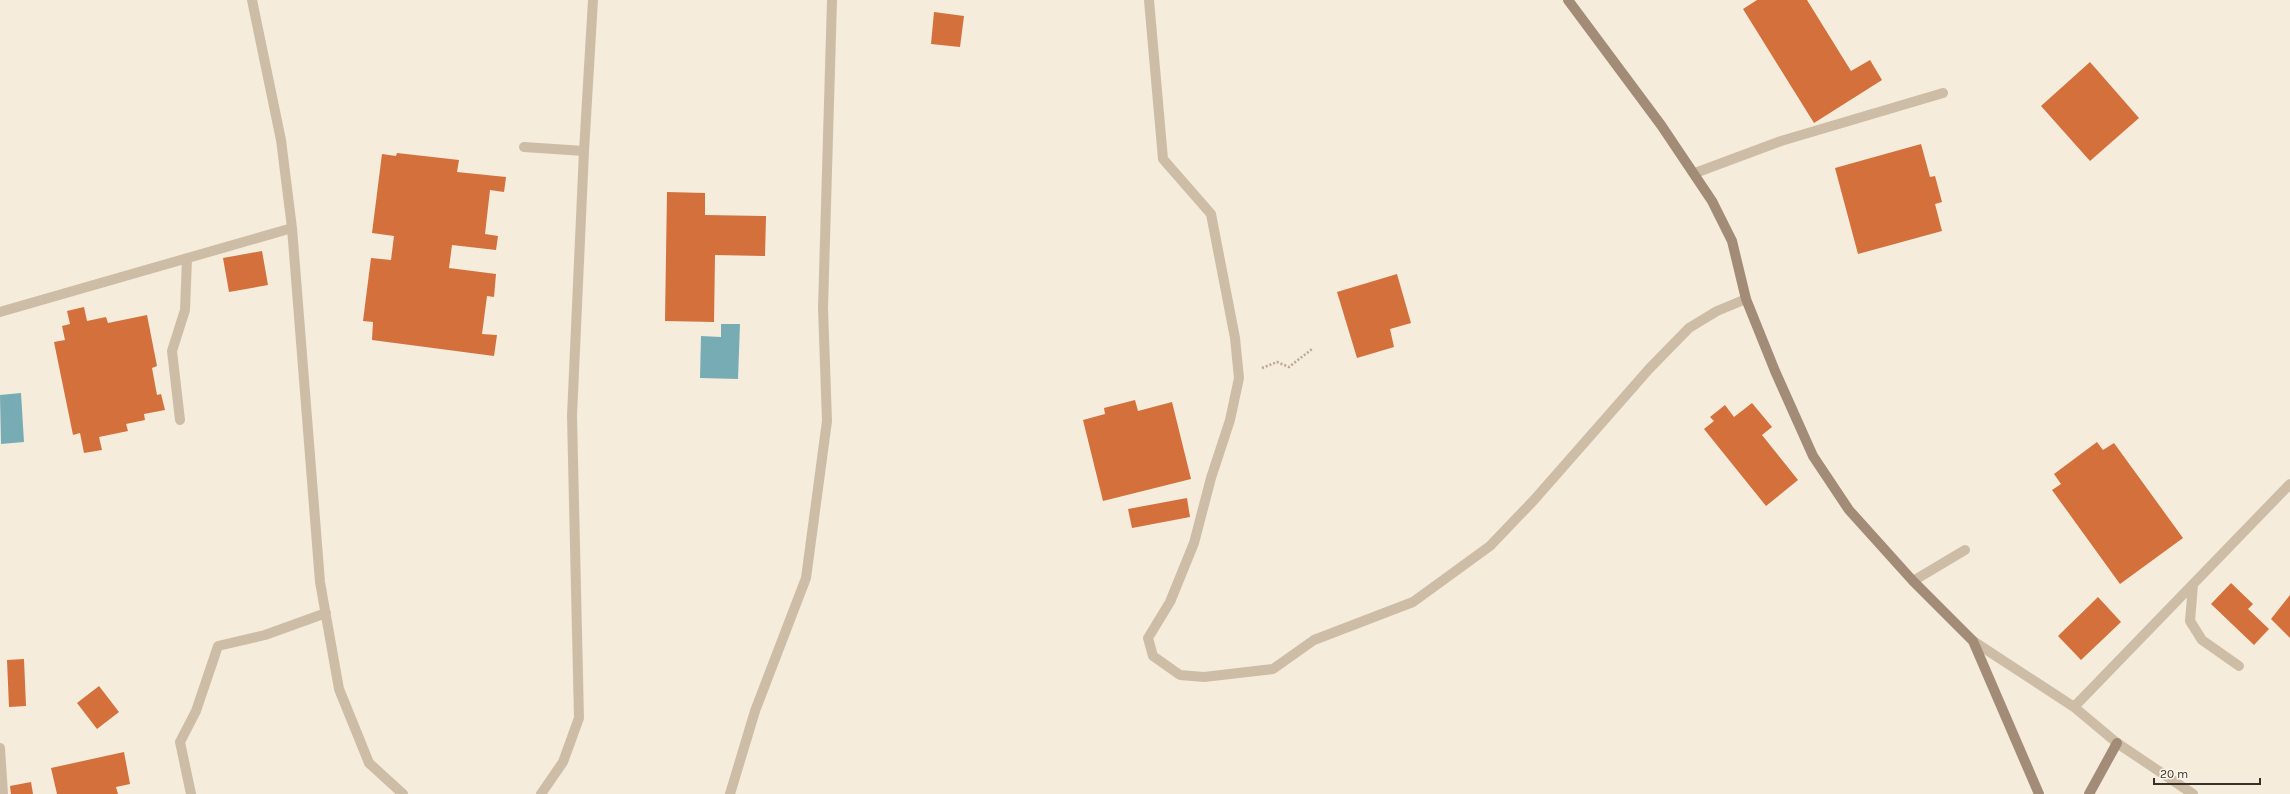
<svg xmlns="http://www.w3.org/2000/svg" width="2290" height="794" viewBox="0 0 2290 794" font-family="Karla,sans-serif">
<rect width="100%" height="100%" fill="#f5ecdc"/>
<!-- water -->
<path fill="#77acb5" d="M721 324H740L738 379 700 378 701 336 721 337Z
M21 393 24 442 1 444 0 395Z"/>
<!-- building -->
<path fill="#d3703c" d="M1757 0H1807L1851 71 1870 60 1882 80 1814 123 1743 9Z
M934 12 964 16 960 47 931 44Z
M2090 62 2139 118 2090 161 2041 106Z
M1921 144 1930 177 1935 176 1942 202 1935 204 1942 231 1858 254 1835 168Z
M397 153 459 160 457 172 506 177 504 192 490 190 485 234 498 236 496 250 452 245 449 268 496 274 494 297 487 296 482 334 497 335 494 356 372 340 373 322 363 321 371 258 391 260 394 236 372 233 382 154 396 156Z
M667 192 705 193V215L766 216 765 256 715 255 714 322 665 321Z
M262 251 268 285 229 292 223 258Z
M1397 274 1411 323 1390 329 1394 347 1357 358 1337 292Z
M84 307 87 321 106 317 108 323 147 315 157 366 152 368 157 395 161 394 165 410 144 414 145 420 126 424 128 431 99 437 102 450 84 453 80 433 73 435 54 342 65 340 62 326 70 324 67 311Z
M1135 400 1138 411 1172 402 1191 479 1103 501 1083 420 1105 414 1104 408Z
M1752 403 1772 427 1762 435 1798 480 1766 506 1704 429 1714 421 1710 417 1725 405 1734 417Z
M2097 442 2103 450 2114 443 2183 538 2120 584 2052 490 2061 484 2054 474Z
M1187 498 1190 517 1132 528 1128 509Z
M2231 583 2253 604 2248 609 2269 629 2254 645 2211 604Z
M2290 595V638L2271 619Z
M2098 597 2121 622 2081 660 2058 636Z
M24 659 26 706 9 707 7 660Z
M99 686 119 712 97 729 77 703Z
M124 752 130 784 116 787 118 794H57L51 768Z
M31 782 33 794H11L10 786Z"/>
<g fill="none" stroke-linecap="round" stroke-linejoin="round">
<!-- path -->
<path stroke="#baa790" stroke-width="2.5" stroke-dasharray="2 2" stroke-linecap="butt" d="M1262 368 1277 362 1289 367 1312 349"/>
<!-- street -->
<path stroke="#cebda6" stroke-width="10" d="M252 0 281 140 292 228 320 582 339 689 369 763 403 794
M1149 0 1163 159 1211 214 1235 338 1239 378 1230 420 1211 478 1194 543 1170 602 1148 638 1153 656 1180 675 1204 677 1273 669 1314 640 1413 602 1490 546 1534 500 1649 369 1689 328 1717 311 1746 299
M524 147 584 151
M1695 173 1781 141 1943 93
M0 312 292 228
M180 420 172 351 185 310 187 259
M1913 581 1965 550
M2193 585 2190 621 2202 640 2239 666
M1973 641 2074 707 2117 743 2193 794
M2074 707 2290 484
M0 748 3 794
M191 794 180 742 196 711 218 646 265 635 326 613
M541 794 563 762 579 718 572 416 584 151 593 0
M730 794 755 711 806 578 827 421 823 308 832 0"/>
<!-- secondary -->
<path stroke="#a28b77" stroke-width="10" d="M1568 0 1661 125 1712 201 1732 241 1746 299 1775 371 1813 456 1849 510 1913 581 1973 641 2039 794
M2089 794 2117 743"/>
</g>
<!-- scale -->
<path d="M2154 778v6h106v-6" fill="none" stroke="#3a2f28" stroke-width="2"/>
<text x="2160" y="778" font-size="12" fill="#3a2f28" stroke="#fcf5e9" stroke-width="3" paint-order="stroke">20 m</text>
</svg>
